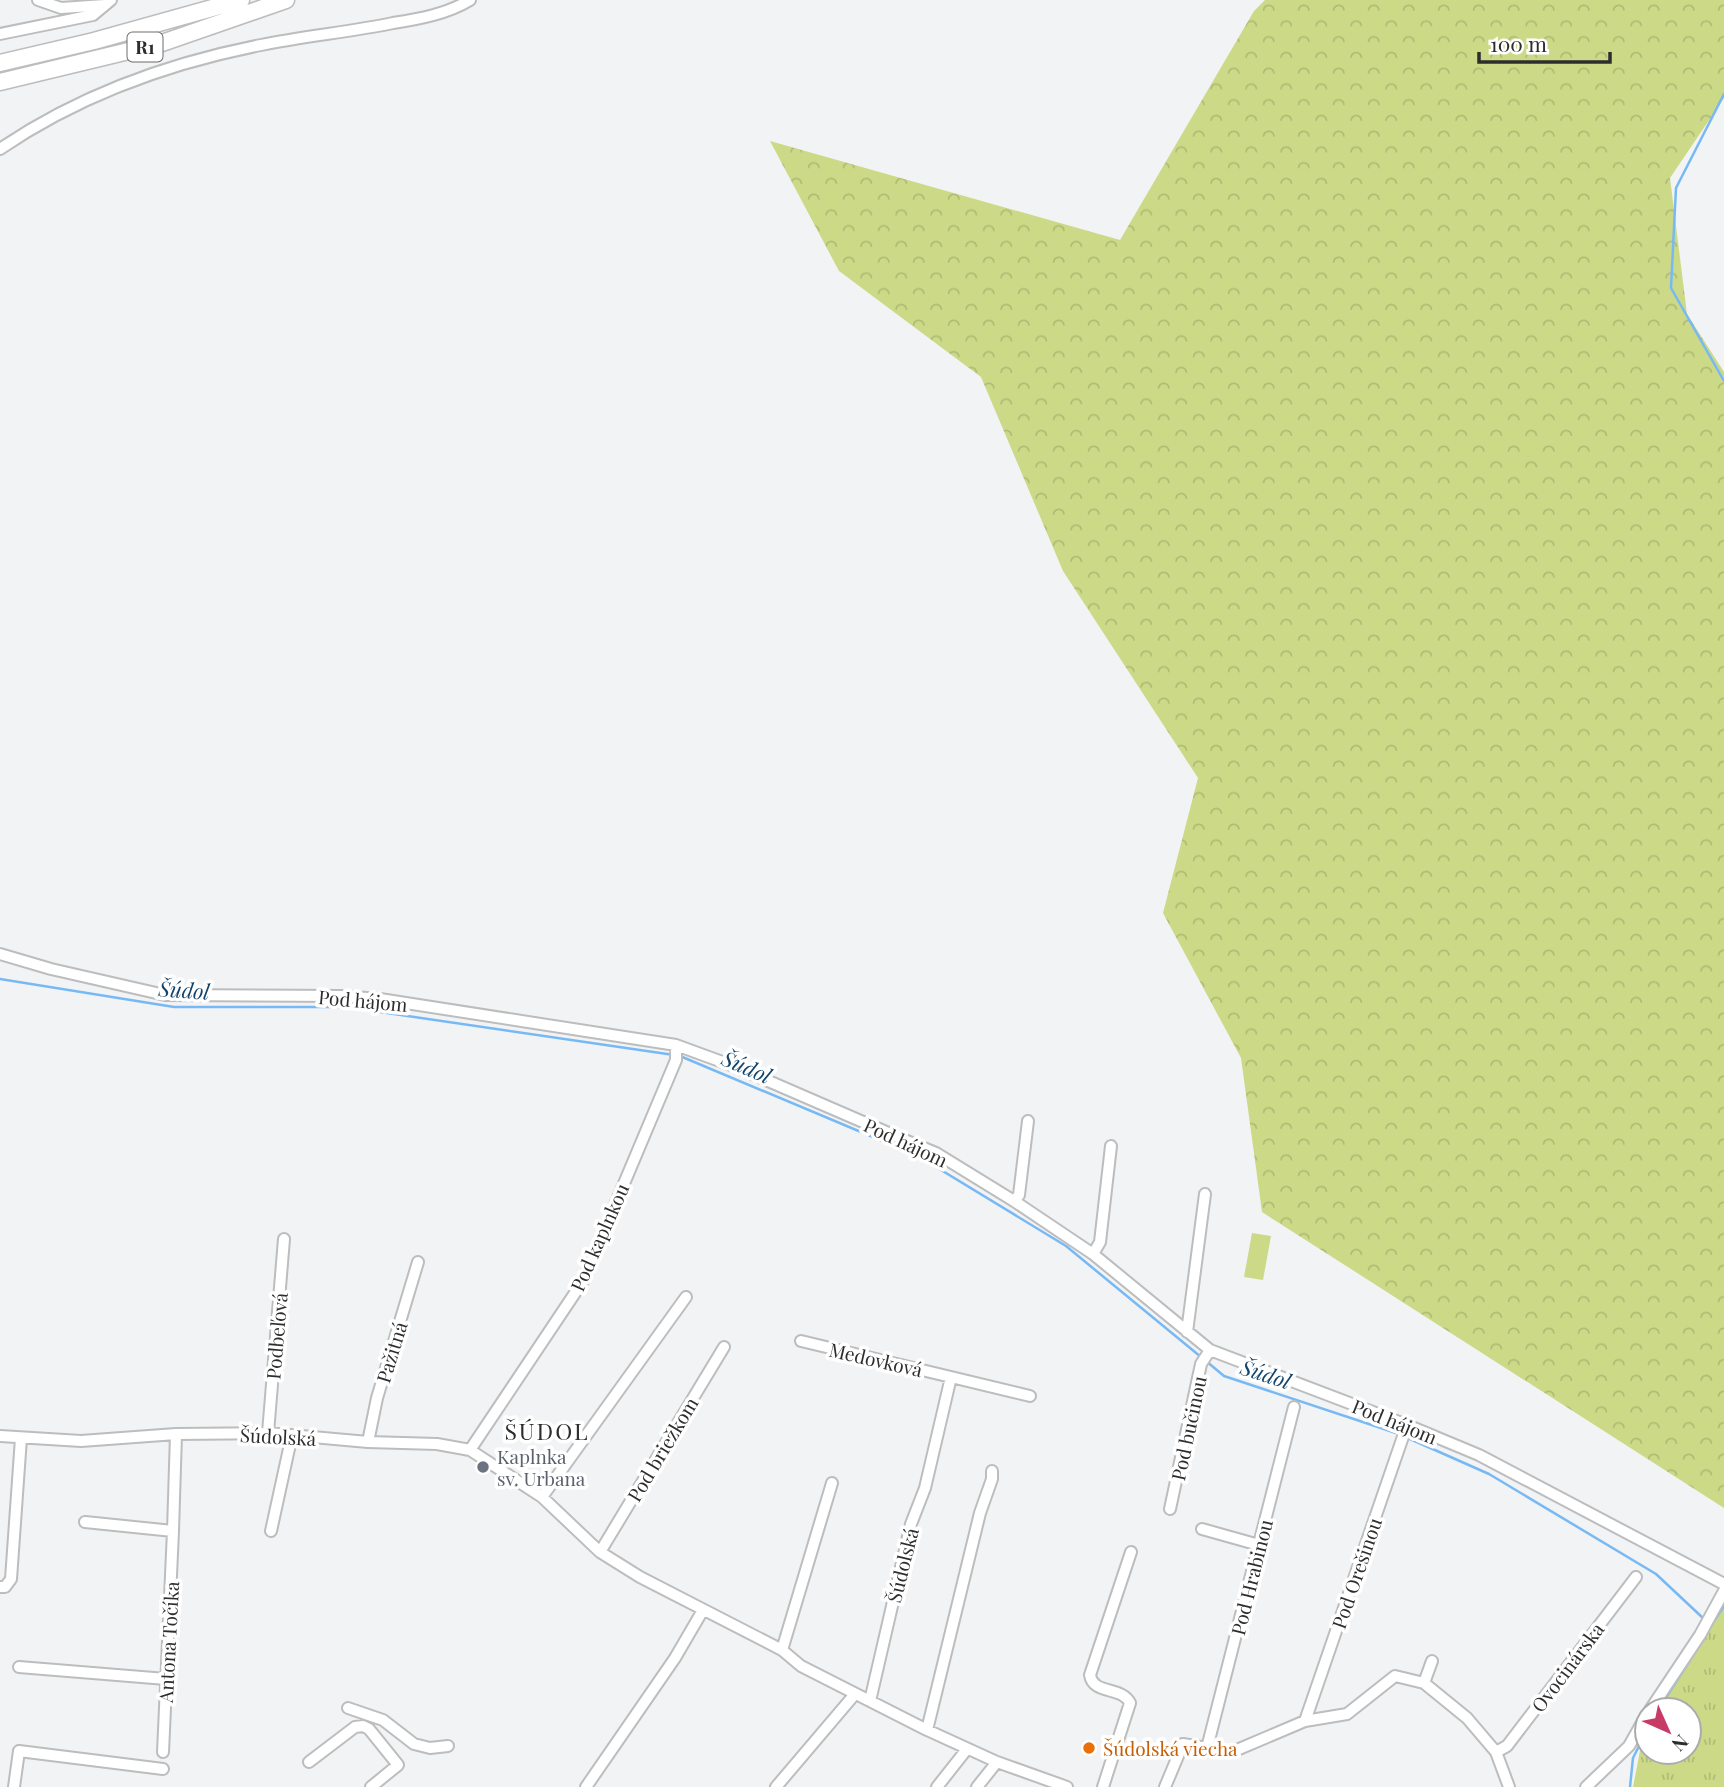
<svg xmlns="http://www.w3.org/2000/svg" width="1724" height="1787" viewBox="0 0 1724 1787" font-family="'Playfair Display',serif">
<defs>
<pattern id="grass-tufts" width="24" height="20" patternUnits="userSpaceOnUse" patternTransform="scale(1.75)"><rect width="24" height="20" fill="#ccd987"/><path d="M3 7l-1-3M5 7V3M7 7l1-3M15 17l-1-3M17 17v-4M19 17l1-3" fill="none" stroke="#b0bb75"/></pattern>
<pattern id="forest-crowns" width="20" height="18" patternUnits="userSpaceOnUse" patternTransform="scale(1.75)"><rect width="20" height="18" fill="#ccd987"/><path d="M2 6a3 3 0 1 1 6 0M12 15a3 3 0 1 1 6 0" fill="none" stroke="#b0bb75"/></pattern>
</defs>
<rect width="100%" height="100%" fill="#f2f3f4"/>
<!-- grass -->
<path fill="url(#grass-tufts)" d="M1724 1599V1787H1633L1644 1730 1647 1725V1752H1689V1710H1657L1687 1665Z"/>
<!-- forest -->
<path fill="url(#forest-crowns)" d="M1265 0H1724V98L1670 178 1687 314 1724 372V1508L1262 1212 1241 1058 1163 913 1198 778 1063 571 981 377 839 271 770 141 1120 240 1254 11Z"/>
<!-- park -->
<path fill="#ccd987" d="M1252 1233 1271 1236 1263 1280 1244 1277Z"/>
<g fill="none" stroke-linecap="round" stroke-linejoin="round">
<!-- stream -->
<path stroke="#77b9f5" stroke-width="2.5" d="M1724 94 1676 188 1671 288 1724 381
M0 979 174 1007H346L674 1055
M680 1056 918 1156 1066 1246 1201 1357
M1206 1361 1224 1376 1396 1433
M1410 1439 1489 1474 1656 1574 1704 1619
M1708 1630 1724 1606
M1658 1710 1690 1660
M1630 1787 1633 1758 1647 1730"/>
<!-- minor casing -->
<g stroke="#bcbdbe" stroke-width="14">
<path id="minor" d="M38 0 61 8 105 5
M0 34 93 15 111 0
M0 149C78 96 169 63 261 45 305 36 350 32 393 23 419 19 447 14 470 0
M0 954 51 969 165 995 341 996 380 999 676 1045 736 1067 907 1141 936 1153 1014 1201 1093 1254 1210 1350 1407 1425 1479 1455 1724 1584
M1014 1201 1019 1195 1028 1121
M1093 1254 1100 1242 1111 1146
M1187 1332 1205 1194
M801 1341 951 1377 925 1488 911 1524 870 1701
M951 1377 1030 1396
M268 1433 284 1239
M0 1436 81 1441 176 1434 268 1433 368 1442 437 1444 470 1450 542 1497 600 1552 640 1577 782 1650 801 1666 927 1730 997 1762 1067 1787
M368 1442 377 1398 418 1262
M470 1450 583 1281 676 1060V1045
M542 1497 686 1297
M1170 1509 1201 1364 1210 1350
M85 1522 173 1531
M1202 1529 1259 1545
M271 1531 292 1435
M600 1552 724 1347
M0 1587H5L11 1579 21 1438
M782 1650 832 1483
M19 1667 166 1679
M1424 1683 1432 1661
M348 1708 383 1720 414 1744 430 1748 448 1746
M1650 1710 1700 1635 1724 1591
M1305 1721 1407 1425
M927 1730 980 1513 992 1479V1471
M1207 1748 1294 1407
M163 1752 173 1531 176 1434
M1496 1752 1507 1746 1636 1577
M309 1762 355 1727 363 1726 369 1729 398 1765 371 1787
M14 1787 19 1751 163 1769
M586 1787 675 1658 703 1610
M776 1787 855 1694
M937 1787 967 1749
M977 1787 997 1762
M1103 1787 1130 1703C1122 1686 1093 1695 1090 1675L1131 1552
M1165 1787 1183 1744 1232 1752 1305 1721 1347 1714 1395 1676 1424 1683 1467 1718 1496 1752 1509 1787
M1586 1787 1629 1746 1647 1714"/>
</g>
<!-- highway casing -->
<g stroke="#bcbdbe" stroke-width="19">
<path id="highway" d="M0 63 94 41 241 0
M0 82 162 43 286 0"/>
</g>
<!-- minor -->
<use href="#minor" stroke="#fff" stroke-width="10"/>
<!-- highway -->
<use href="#highway" stroke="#fff" stroke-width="16"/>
</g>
<!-- markers -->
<circle fill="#6b7280" stroke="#fff" stroke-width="2.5" cx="483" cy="1467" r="7"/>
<circle fill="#e8710a" stroke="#fff" stroke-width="2.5" cx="1089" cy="1748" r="7"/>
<g text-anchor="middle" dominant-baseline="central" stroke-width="7" stroke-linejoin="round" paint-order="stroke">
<!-- shield labels -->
<rect fill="#fff" stroke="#6c6c6c" stroke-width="2" x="127.5" y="32.5" width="35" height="29" rx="5"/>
<g font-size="18" font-weight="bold" fill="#2d2d2d">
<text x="145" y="47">R1</text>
</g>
<!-- street labels -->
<g font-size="19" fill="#2d2d2d" stroke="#fff">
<text transform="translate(363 1000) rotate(5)">Pod hájom</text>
<text transform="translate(906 1142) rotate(25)">Pod hájom</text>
<text transform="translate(599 1237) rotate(-66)">Pod kaplnkou</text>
<text transform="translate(276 1336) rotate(-85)">Podbeľová</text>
<text transform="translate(391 1352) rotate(-73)">Pažitná</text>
<text transform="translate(876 1359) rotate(13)">Medovková</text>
<text transform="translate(1395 1421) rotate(22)">Pod hájom</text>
<text transform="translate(1188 1428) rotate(-78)">Pod bučinou</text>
<text transform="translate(278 1436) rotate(3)">Šúdolská</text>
<text transform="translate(662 1449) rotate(-59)">Pod briežkom</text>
<text transform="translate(902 1565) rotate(-76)">Šúdolská</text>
<text transform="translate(1356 1573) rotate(-71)">Pod Orešinou</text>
<text transform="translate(1251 1577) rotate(-76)">Pod Hrabinou</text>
<text transform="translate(168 1642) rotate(-87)">Antona Točíka</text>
<text transform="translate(1567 1667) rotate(-53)">Ovocinárska</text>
</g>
<!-- worship labels -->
<g font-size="19" fill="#5b616d" stroke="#fff" text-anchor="start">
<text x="497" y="1456">Kaplnka<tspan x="497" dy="22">sv. Urbana</tspan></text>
</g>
<!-- food labels -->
<g font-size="19" fill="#c56008" stroke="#fff" text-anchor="start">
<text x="1103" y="1748">Šúdolská viecha</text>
</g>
<!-- water labels -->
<g font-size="21" font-style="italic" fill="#13446b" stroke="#fff">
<text transform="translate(184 989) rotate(4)">Šúdol</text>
<text transform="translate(747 1066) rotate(23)">Šúdol</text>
<text transform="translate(1266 1373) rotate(18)">Šúdol</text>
</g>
<!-- quarter labels -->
<g font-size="23" letter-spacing="2" fill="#2d2d2d" stroke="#fff">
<text x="547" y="1430">ŠÚDOL</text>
</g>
</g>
<!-- north arrow -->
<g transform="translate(1668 1731) rotate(135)"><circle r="33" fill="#ffffff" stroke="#ababab" stroke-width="2"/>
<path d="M0-5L12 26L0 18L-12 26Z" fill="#c83b67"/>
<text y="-10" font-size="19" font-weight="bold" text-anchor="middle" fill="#2d2d2d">N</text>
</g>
<!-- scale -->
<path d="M1479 52v10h131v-10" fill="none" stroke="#2d2d2d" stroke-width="3.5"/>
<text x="1490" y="52" font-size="21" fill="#2d2d2d" stroke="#ffffff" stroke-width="5" paint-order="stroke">100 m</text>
</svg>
